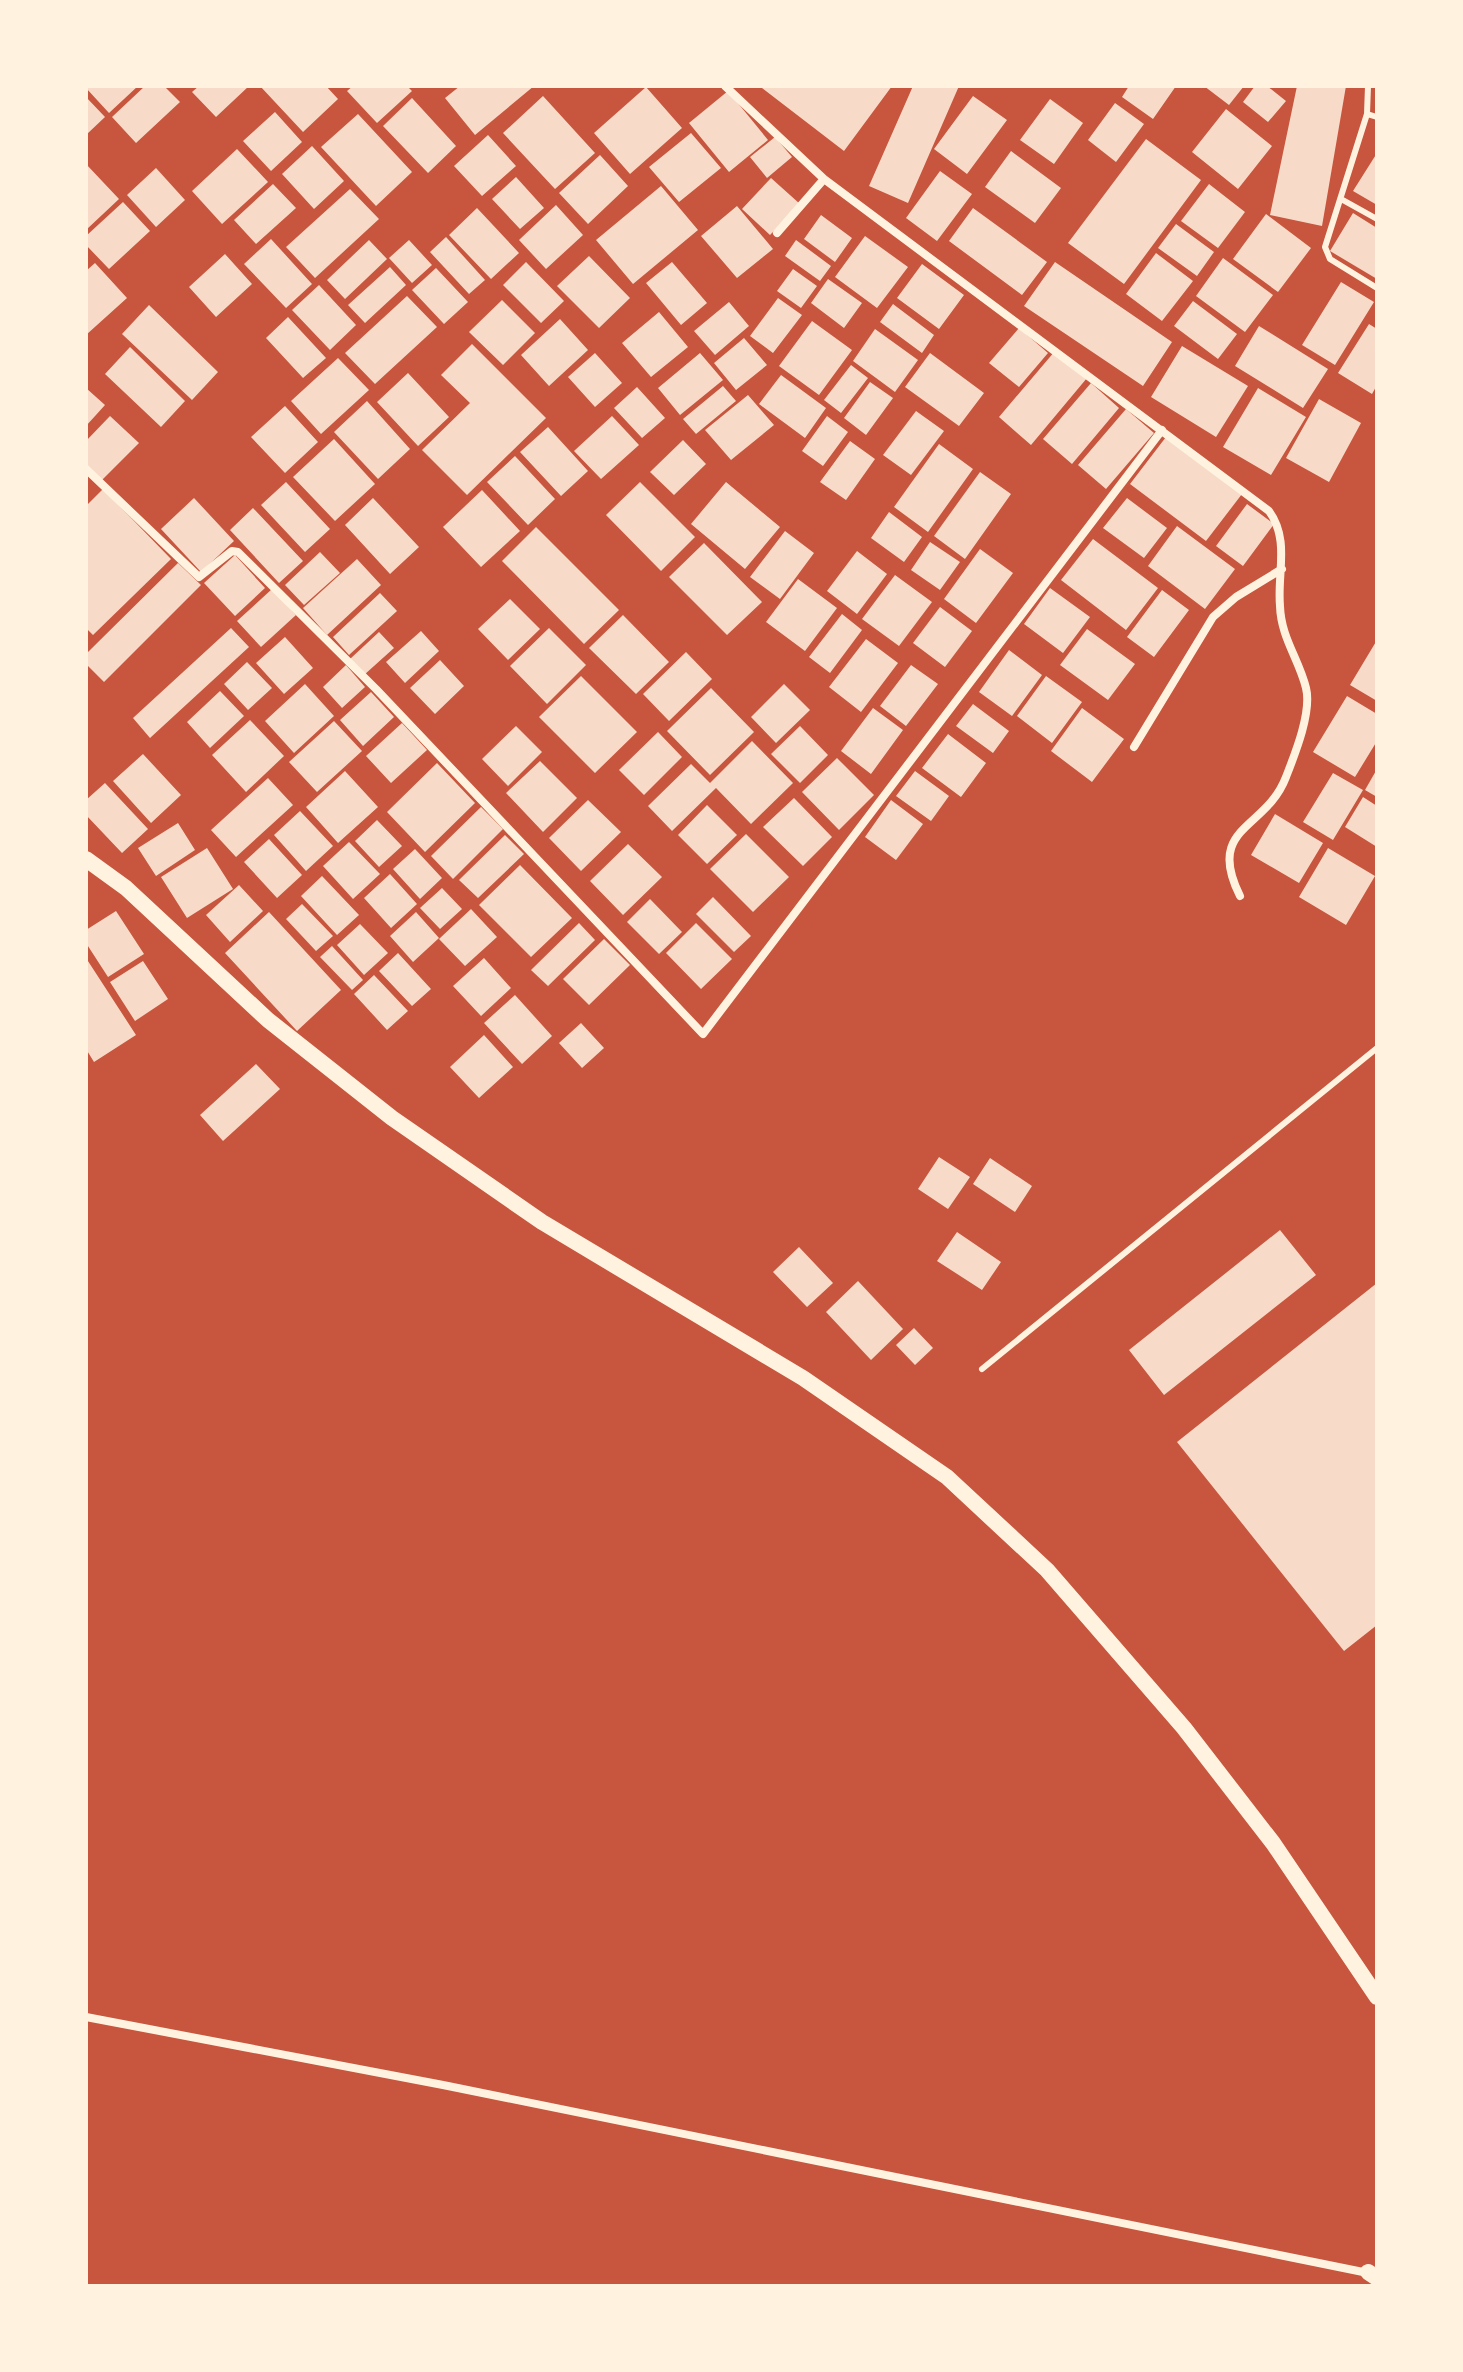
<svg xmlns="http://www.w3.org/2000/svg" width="1463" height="2372" viewBox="0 0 1463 2372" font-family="'Roboto Condensed',sans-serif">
<rect width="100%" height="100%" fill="#c8553d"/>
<!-- building -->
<path fill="#f7dbc8" d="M88 86H138L109 113 86 88Z
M145 86H164L180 102 136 143 112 117Z
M199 86H249L216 117 192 92Z
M260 86H326L338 99 303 132Z
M353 86H407L412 91 377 123 347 91Z
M460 86H534L475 135 445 98Z
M763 86H892L844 151 762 88Z
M913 86H959L908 203 869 186Z
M1129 86H1176L1153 119 1122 97Z
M1204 86H1244L1229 105Z
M1255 86H1267L1286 101 1268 122 1243 102Z
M1297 86H1346L1322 226 1270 215Z
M646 87 682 128 630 174 594 133Z
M728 91 768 140 729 172 689 123Z
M543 96 595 153 555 189 503 133Z
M973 96 1007 120 967 174 934 149Z
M86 97 105 117 86 135Z
M412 98 456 146 428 173 383 126Z
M1050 99 1083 123 1054 164 1020 140Z
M1115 103 1144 124 1116 162 1088 140Z
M1226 109 1272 146 1238 189 1192 152Z
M275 112 302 142 271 171 243 141Z
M358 114 412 172 376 206 321 147Z
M691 133 721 168 679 202 649 167Z
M488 135 516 166 482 196 454 166Z
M775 137 792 157 767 178 750 157Z
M1146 139 1201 180 1124 284 1068 243Z
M312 146 344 181 314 209 282 174Z
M237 149 268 182 222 224 192 191Z
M1011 151 1061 188 1035 223 985 187Z
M1377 153V205L1353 191Z
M600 155 628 186 588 224 559 193Z
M86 164 119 199 86 230Z
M156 168 185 200 156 227 127 195Z
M940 171 972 194 937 241 906 218Z
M516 177 544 208 520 229 492 199Z
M771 178 800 204 770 235 742 209Z
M273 184 296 208 256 244 234 220Z
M1209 184 1245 212 1218 248 1181 221Z
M661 186 698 230 633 284 596 240Z
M350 189 379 219 315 278 286 247Z
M123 202 150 231 109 269 86 245V236Z
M556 205 583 235 546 269 519 240Z
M737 206 773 249 737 278 701 236Z
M477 208 519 253 491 279 449 235Z
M973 208 1047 262 1022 295 949 241Z
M1353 213 1377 228V279L1330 251Z
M1266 214 1311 248 1278 292 1233 259Z
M821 215 852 238 835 262 804 239Z
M1176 224 1214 252 1197 276 1158 248Z
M865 236 908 267 877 308 835 277Z
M446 237 485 280 469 294 430 252Z
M271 239 312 284 286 308 244 264Z
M369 240 387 259 345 299 327 280Z
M409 240 432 265 412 283 389 258Z
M796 240 831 266 820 281 785 256Z
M1156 253 1193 281 1162 321 1126 294Z
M225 254 252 284 216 317 189 287Z
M589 256 630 298 599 328 557 286Z
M1223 258 1273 295 1245 332 1196 296Z
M526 262 564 301 541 323 503 285Z
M672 262 707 303 681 325 646 283Z
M1055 262 1172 342 1143 386 1024 306Z
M95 263 127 298 86 335V271Z
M922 264 964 295 939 329 897 298Z
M390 267 406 285 365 323 348 305Z
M436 268 468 302 444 324 412 290Z
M793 269 817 286 801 308 777 291Z
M828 279 862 303 844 328 811 303Z
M1341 282 1374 302 1335 365 1302 345Z
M319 285 356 325 330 350 292 310Z
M407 296 437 327 375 384 345 353Z
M778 298 802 315 773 353 750 336Z
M502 300 535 333 503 365 469 332Z
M1193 301 1237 334 1218 359 1174 326Z
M729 302 749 326 715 355 694 331Z
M893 304 934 335 922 353 880 322Z
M149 305 218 372 192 400 122 334Z
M659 312 688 347 651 377 622 343Z
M288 317 326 358 303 378 266 338Z
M560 319 588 350 549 386 521 355Z
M812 321 852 350 819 395 779 366Z
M1369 324 1377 329V385L1372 394 1338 373Z
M1259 326 1328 369 1303 408 1235 366Z
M1019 328 1048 353 1019 387 989 363Z
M875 329 918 360 895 392 853 361Z
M744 338 767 365 736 390 714 363Z
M472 344 546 418 467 495 422 450 470 403 441 375Z
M1182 346 1248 386 1216 437 1151 397Z
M130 347 185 401 161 427 105 374Z
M1055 351 1087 378 1031 445 999 417Z
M595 353 622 383 595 407 568 377Z
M700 353 723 380 680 415 658 388Z
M930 353 984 393 959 426 905 387Z
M338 358 369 390 321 434 291 401Z
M851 365 868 378 841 413 824 400Z
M408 373 449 417 418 446 377 402Z
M781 375 826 408 805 438 759 404Z
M870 382 893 398 866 435 844 418Z
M1091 383 1119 408 1072 464 1043 439Z
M723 386 736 401 696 434 683 419Z
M637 387 665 418 642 438 614 408Z
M86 388 105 405 86 426Z
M1258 388 1306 417 1271 475 1223 447Z
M748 395 774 425 731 460 705 430Z
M1319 399 1361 423 1329 482 1286 458Z
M367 401 410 449 378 479 334 432Z
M285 406 318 442 285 473 251 437Z
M1126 409 1154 433 1106 489 1078 465Z
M916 411 944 431 911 475 883 455Z
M110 416 139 443 101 481 86 466V441Z
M612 416 639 445 601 479 574 451Z
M827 416 848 432 823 466 802 451Z
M548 427 588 471 561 496 520 452Z
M1166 437 1242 494 1206 541 1130 484Z
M334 439 375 484 335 521 293 477Z
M683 440 706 464 674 495 650 472Z
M850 441 875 459 846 500 820 482Z
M939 444 973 469 928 532 894 507Z
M515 456 555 499 528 525 487 482Z
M980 472 1011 494 965 559 934 536Z
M286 482 330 529 305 552 261 505Z
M640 482 695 537 661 571 606 515Z
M726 482 780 527 745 569 691 524Z
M103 489 171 559 93 635 86 628V506Z
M482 490 520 531 481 567 443 527Z
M194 498 234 541 201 572 161 529Z
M373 498 419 547 390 574 345 525Z
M1127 498 1167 528 1144 558 1103 528Z
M1247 504 1274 524 1243 566 1216 546Z
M253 508 303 561 279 583 230 530Z
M889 512 922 537 904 562 871 538Z
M1177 526 1235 569 1205 609 1148 566Z
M536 527 619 610 584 644 502 561Z
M785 531 814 553 780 599 750 577Z
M1093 539 1158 588 1126 630 1061 580Z
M930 542 960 562 940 590 911 570Z
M704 543 762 602 727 635 669 577Z
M980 549 1013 573 976 623 944 599Z
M857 551 887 574 857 614 827 591Z
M320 552 340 573 304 605 285 585Z
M235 555 265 588 235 616 204 583Z
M357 559 381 585 327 635 303 608Z
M178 563 201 585 104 682 86 664V654Z
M895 575 932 602 899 646 862 619Z
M798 579 837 608 805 651 766 622Z
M1050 588 1090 617 1063 653 1024 624Z
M272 589 296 615 261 647 237 621Z
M1162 590 1189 610 1154 657 1127 637Z
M380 593 397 611 349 655 333 637Z
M510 599 540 629 508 660 478 629Z
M940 607 972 631 945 667 913 643Z
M842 614 862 630 830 673 809 657Z
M623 615 669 662 636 694 589 648Z
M231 628 249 647 150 738 133 718Z
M549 628 586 665 547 704 510 666Z
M1087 629 1135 664 1108 700 1060 665Z
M421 631 439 651 405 683 386 662Z
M379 632 394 648 364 675 350 659Z
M285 637 313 668 284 694 256 663Z
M866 639 898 663 861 712 829 687Z
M1377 640V701L1350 685Z
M1009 650 1042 675 1012 716 979 692Z
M686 652 712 679 669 721 643 694Z
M440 660 464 686 435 714 410 688Z
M247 662 272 688 248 710 224 684Z
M346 665 365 687 342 708 323 687Z
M911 665 938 684 906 726 880 706Z
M581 676 637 732 595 773 539 717Z
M1046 676 1082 702 1052 743 1017 716Z
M305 684 334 716 294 753 265 721Z
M784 684 810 710 776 743 751 717Z
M711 688 754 732 710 775 667 731Z
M220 691 244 716 210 748 187 722Z
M371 692 394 717 363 746 340 720Z
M1347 696 1377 714V741L1355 777 1313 752Z
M973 704 1009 731 993 753 956 726Z
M873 708 903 730 871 774 841 751Z
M1082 708 1124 739 1092 782 1051 751Z
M250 720 284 756 246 792 212 755Z
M334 721 362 751 317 792 289 762Z
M402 723 427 750 391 783 366 756Z
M516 726 542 752 508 786 482 759Z
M800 726 828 755 800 783 771 754Z
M658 732 682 757 644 795 619 770Z
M948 734 986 763 961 797 922 768Z
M752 741 793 783 751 824 716 788 672 831 648 806 691 764 710 783Z
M143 754 181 795 151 823 113 781Z
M837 758 874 795 839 830 802 792Z
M540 761 577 798 543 832 506 793Z
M437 763 475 803 425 852 387 812Z
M1377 769V797L1365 790Z
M345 771 378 807 338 843 306 807Z
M915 771 949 796 931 821 896 796Z
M1333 773 1363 790 1333 840 1303 822Z
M268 778 293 805 236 857 211 830Z
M105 783 148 829 122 853 86 815V800Z
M1363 797 1377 806V847L1345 827Z
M794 798 832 837 803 866 763 827Z
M588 800 621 832 581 871 549 838Z
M891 800 923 824 896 860 865 837Z
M707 805 737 835 707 864 678 835Z
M481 807 503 829 453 879 431 856Z
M300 811 333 846 306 871 274 835Z
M1275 814 1323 843 1299 883 1251 855Z
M377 820 402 846 379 867 355 841Z
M178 823 195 850 156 876 138 848Z
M746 834 789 877 753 912 710 869Z
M505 835 524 854 478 898 459 880Z
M269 839 302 875 277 898 244 862Z
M349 842 380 874 353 899 323 866Z
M628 844 662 877 623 915 590 881Z
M207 848 233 889 187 918 161 877Z
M1328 848 1375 876 1346 925 1299 897Z
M415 849 442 878 420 899 393 869Z
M520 865 572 918 531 957 479 905Z
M390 874 417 904 391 928 364 898Z
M322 876 359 915 337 935 301 896Z
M239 885 263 911 230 942 206 915Z
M442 888 462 909 440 929 420 908Z
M713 897 751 936 734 952 696 914Z
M650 899 682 932 659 954 627 922Z
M302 904 333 936 316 951 286 919Z
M471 909 497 937 465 966 439 939Z
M116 911 144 954 108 977 86 943V930Z
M269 912 341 990 297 1031 225 953Z
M416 912 439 938 413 962 390 936Z
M579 923 595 940 548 986 531 970Z
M696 923 732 959 701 989 666 953Z
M360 924 388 953 364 975 337 945Z
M604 939 630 965 589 1005 563 979Z
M332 946 363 980 352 990 320 957Z
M398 953 431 989 412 1006 379 971Z
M86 958 136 1035 94 1062 86 1049Z
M484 958 511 988 481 1016 453 986Z
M143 961 168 999 135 1021 110 982Z
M374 975 408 1011 387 1030 354 994Z
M515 995 552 1036 522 1064 484 1023Z
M581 1023 604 1048 582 1068 559 1043Z
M484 1035 513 1067 479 1098 450 1067Z
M256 1064 280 1089 223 1141 200 1115Z
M939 1157 970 1177 948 1209 918 1189Z
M990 1158 1032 1186 1015 1212 973 1184Z
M1280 1230 1316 1275 1164 1395 1129 1350Z
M957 1232 1001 1262 982 1290 937 1261Z
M799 1247 833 1283 807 1307 773 1272Z
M858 1281 903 1329 871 1360 826 1312Z
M1377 1283V1625L1344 1651 1177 1442Z
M914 1328 933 1348 915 1365 896 1345Z"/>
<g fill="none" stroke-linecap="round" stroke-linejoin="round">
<!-- service -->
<path stroke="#fff3e0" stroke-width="6" d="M1368 86 1367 114 1377 117
M1367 114 1325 247 1330 259 1377 288
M1341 199 1377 219
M982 1369 1377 1048"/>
<!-- minor -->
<path stroke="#fff3e0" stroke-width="8" d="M725 86 824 179 1269 511C1290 540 1277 573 1280 606 1281 638 1299 659 1306 688 1312 712 1295 754 1286 777 1266 830 1205 826 1240 896
M777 233 824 179
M86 469 199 577 232 551 238 552 376 689 703 1034 1162 430
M1134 747 1213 617 1236 597 1282 569
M86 2017 443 2085 1368 2273"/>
<!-- secondary -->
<path stroke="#fff3e0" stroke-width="16" d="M86 859 126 888 268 1020 392 1118 542 1222 803 1378 947 1477 1047 1570 1184 1728 1273 1843 1377 1997
M1368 2272 1377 2278"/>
</g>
<!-- border -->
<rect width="1463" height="2372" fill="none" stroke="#fff3e0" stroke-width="176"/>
</svg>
